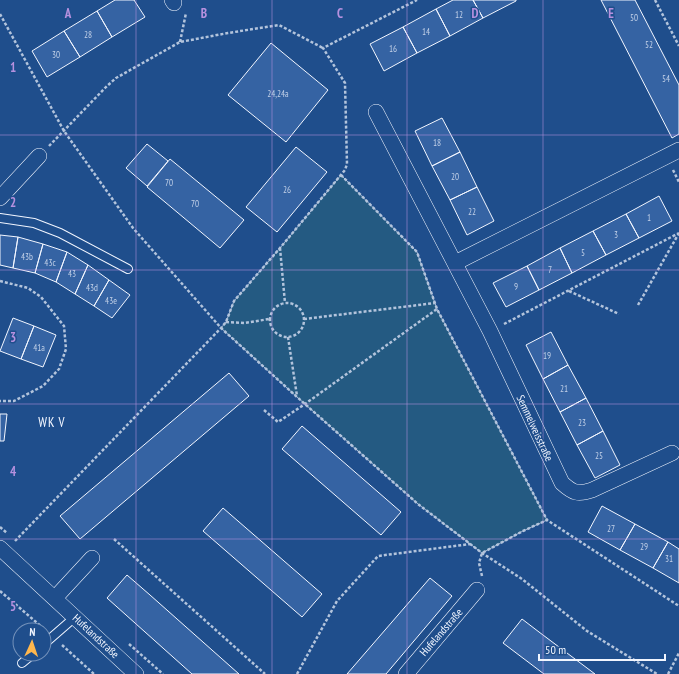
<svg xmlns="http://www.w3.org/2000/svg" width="679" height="674" viewBox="0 0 679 674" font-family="'PT Sans Narrow',sans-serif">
<rect width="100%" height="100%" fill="#1f4e8c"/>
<!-- green -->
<path fill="#245a82" stroke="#a8bbd7" d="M341 175 417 252 437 309 547 520 523 531 482 553 418 504 297 397 221 328 226 322 234 301 280 248Z"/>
<!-- building -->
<path fill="#3563a3" stroke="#f2f6ff" d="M115 0H134L145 17 112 37 97 11Z
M453 0H473L483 18 450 36 436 9Z
M473 0H516V1L483 18Z
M601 0H635L679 85V134L672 138Z
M436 9 450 36 417 53 403 27Z
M97 11 112 37 80 57 64 31Z
M403 27 417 53 384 71 370 44Z
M64 31 80 57 47 77 32 51Z
M271 43 328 90 286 142 228 95Z
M442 118 460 152 432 166 415 131Z
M147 144 168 161 147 186 126 168Z
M296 147 327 172 277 232 246 207Z
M460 152 477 187 450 200 432 166Z
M170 159 244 220 220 248 147 187Z
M477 187 494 221 467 235 450 200Z
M659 196 672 221 639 238 626 214Z
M626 214 639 238 606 255 593 231Z
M593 231 606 255 572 273 560 248Z
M0 235 18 237 13 268 0 265Z
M18 237 43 244 35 273 13 268Z
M43 244 67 252 56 282 35 273Z
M560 248 572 273 539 290 527 266Z
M67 252 88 265 75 294 56 282Z
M88 265 109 280 94 306 75 294Z
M527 266 539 290 506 307 493 283Z
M109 280 130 295 112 318 94 306Z
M13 318 34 326 21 359 0 351Z
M34 326 56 335 43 367 21 359Z
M551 332 568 365 543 379 526 345Z
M568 365 586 398 560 412 543 379Z
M229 373 249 396 80 539 60 516Z
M586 398 603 431 577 445 560 412Z
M0 414H7L4 441H0Z
M302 426 401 512 381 535 282 449Z
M603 431 620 465 595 478 577 445Z
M602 506 635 524 620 550 588 532Z
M223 508 322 594 302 617 203 531Z
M635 524 668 542 653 568 620 550Z
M668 542 679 549V583L653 568Z
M127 575 150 595 239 674H192L107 598Z
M430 578 452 596 386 674H347Z
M522 619 539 632 595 674H544L503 643Z"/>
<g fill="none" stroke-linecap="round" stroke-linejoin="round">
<!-- lane casing -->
<g stroke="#f2f6ff" stroke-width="10">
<path id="lane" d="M0 218 34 223 60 233 128 269
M44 644 75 617
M22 663 33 654"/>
</g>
<!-- street casing -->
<g stroke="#f2f6ff" stroke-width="16">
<path id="street" d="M172 0 174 3
M376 112 490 331 562 483C573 493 578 495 592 490L672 453
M0 198 39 156
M455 263 679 150
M0 548 136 674
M55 598 92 558
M406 674 477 590"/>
</g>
<!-- path -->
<path stroke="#b3c4dc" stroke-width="2.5" stroke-dasharray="3 2" stroke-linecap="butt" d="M655 0 679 46
M0 14 64 131 133 228 221 328 297 397 418 504 482 553 522 579 587 631 657 674
M180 42 186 13
M49 146 106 87 116 78 180 42 228 33 279 25 323 48
M673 170 679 182
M341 175 417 252 437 309
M280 248 285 303
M0 281 28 288 41 297 64 326 66 349 59 369 43 386 14 401H0
M569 291 619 314
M270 320a17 17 0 1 1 34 0a17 17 0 1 1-34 0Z
M638 305 679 233
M304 319 435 303
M226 322 245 323 269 319
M504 324 679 233
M288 337 297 396
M264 410 278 422 305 404 437 309 547 520
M0 527 7 533
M114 539 265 674
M15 541 221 328 226 322 234 301 280 248 345 170 347 164 345 83 323 48 417 0
M482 576 479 563 482 553 523 531 547 520 679 606
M0 591 43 628
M129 644 163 674
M62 645 94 674
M297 674 337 601 378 556 470 544
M668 674 679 653"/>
<!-- lane -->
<use href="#lane" stroke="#1f4e8c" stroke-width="8"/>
<!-- street -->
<use href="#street" stroke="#1f4e8c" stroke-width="15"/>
</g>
<!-- grid -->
<path fill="none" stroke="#b691df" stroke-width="1" stroke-opacity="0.55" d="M136 0V674M272 0V674M407 0V674M543 0V674M0 135H679M0 270H679M0 404H679M0 539H679"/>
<g text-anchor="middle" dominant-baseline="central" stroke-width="3" stroke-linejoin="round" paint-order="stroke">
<!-- number labels -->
<g font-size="9" fill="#c3d1e8">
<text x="459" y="14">12</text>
<text x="634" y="17">50</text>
<text x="426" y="31">14</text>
<text x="88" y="34">28</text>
<text x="649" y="44">52</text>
<text x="393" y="48">16</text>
<text x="56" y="54">30</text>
<text x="666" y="78">54</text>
<text x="278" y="93">24,24a</text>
<text x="437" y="142">18</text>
<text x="455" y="176">20</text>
<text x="169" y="182">70</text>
<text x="287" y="189">26</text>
<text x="195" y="203">70</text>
<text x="472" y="211">22</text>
<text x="649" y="217">1</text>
<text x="616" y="234">3</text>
<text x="583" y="252">5</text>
<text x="27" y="256">43b</text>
<text x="50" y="262">43c</text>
<text x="550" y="269">7</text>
<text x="72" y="273">43</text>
<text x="516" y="286">9</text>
<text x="92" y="287">43d</text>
<text x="111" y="300">43e</text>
<text x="39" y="347">41a</text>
<text x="547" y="355">19</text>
<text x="564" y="388">21</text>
<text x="582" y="422">23</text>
<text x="599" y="455">25</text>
<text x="611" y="528">27</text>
<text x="644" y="546">29</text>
<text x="669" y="558">31</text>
</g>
<!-- street labels -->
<g font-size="11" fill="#f2f6ff" stroke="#1f4e8c">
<text transform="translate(535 428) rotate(65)">Semmelweisstraße</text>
<text transform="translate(441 632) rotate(-49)">Hufelandstraße</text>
<text transform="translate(96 636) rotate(43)">Hufelandstraße</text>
</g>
<!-- quarter labels -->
<g font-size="13" letter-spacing="1" fill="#f2f6ff" stroke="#1f4e8c">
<text x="52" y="422">WK V</text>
</g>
</g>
<g font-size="13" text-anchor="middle" font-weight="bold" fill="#b691df" stroke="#1f4e8c" stroke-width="3" stroke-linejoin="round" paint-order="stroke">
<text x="68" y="18">A</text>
<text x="204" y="18">B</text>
<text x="340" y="18">C</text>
<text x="475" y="18">D</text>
<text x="611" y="18">E</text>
<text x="13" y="72">1</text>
<text x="13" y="207">2</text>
<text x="13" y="342">3</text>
<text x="13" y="476">4</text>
<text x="13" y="611">5</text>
</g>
<!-- north arrow -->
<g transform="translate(32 642) rotate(3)"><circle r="19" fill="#1f4e8c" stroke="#7391ba"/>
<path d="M0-3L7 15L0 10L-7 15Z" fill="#ffb74d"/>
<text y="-6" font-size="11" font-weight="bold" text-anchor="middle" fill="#f2f6ff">N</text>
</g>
<!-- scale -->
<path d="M539 654v6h126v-6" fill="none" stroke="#f2f6ff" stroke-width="2"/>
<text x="545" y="654" font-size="12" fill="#f2f6ff" stroke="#1f4e8c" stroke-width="3" paint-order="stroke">50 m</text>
</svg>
